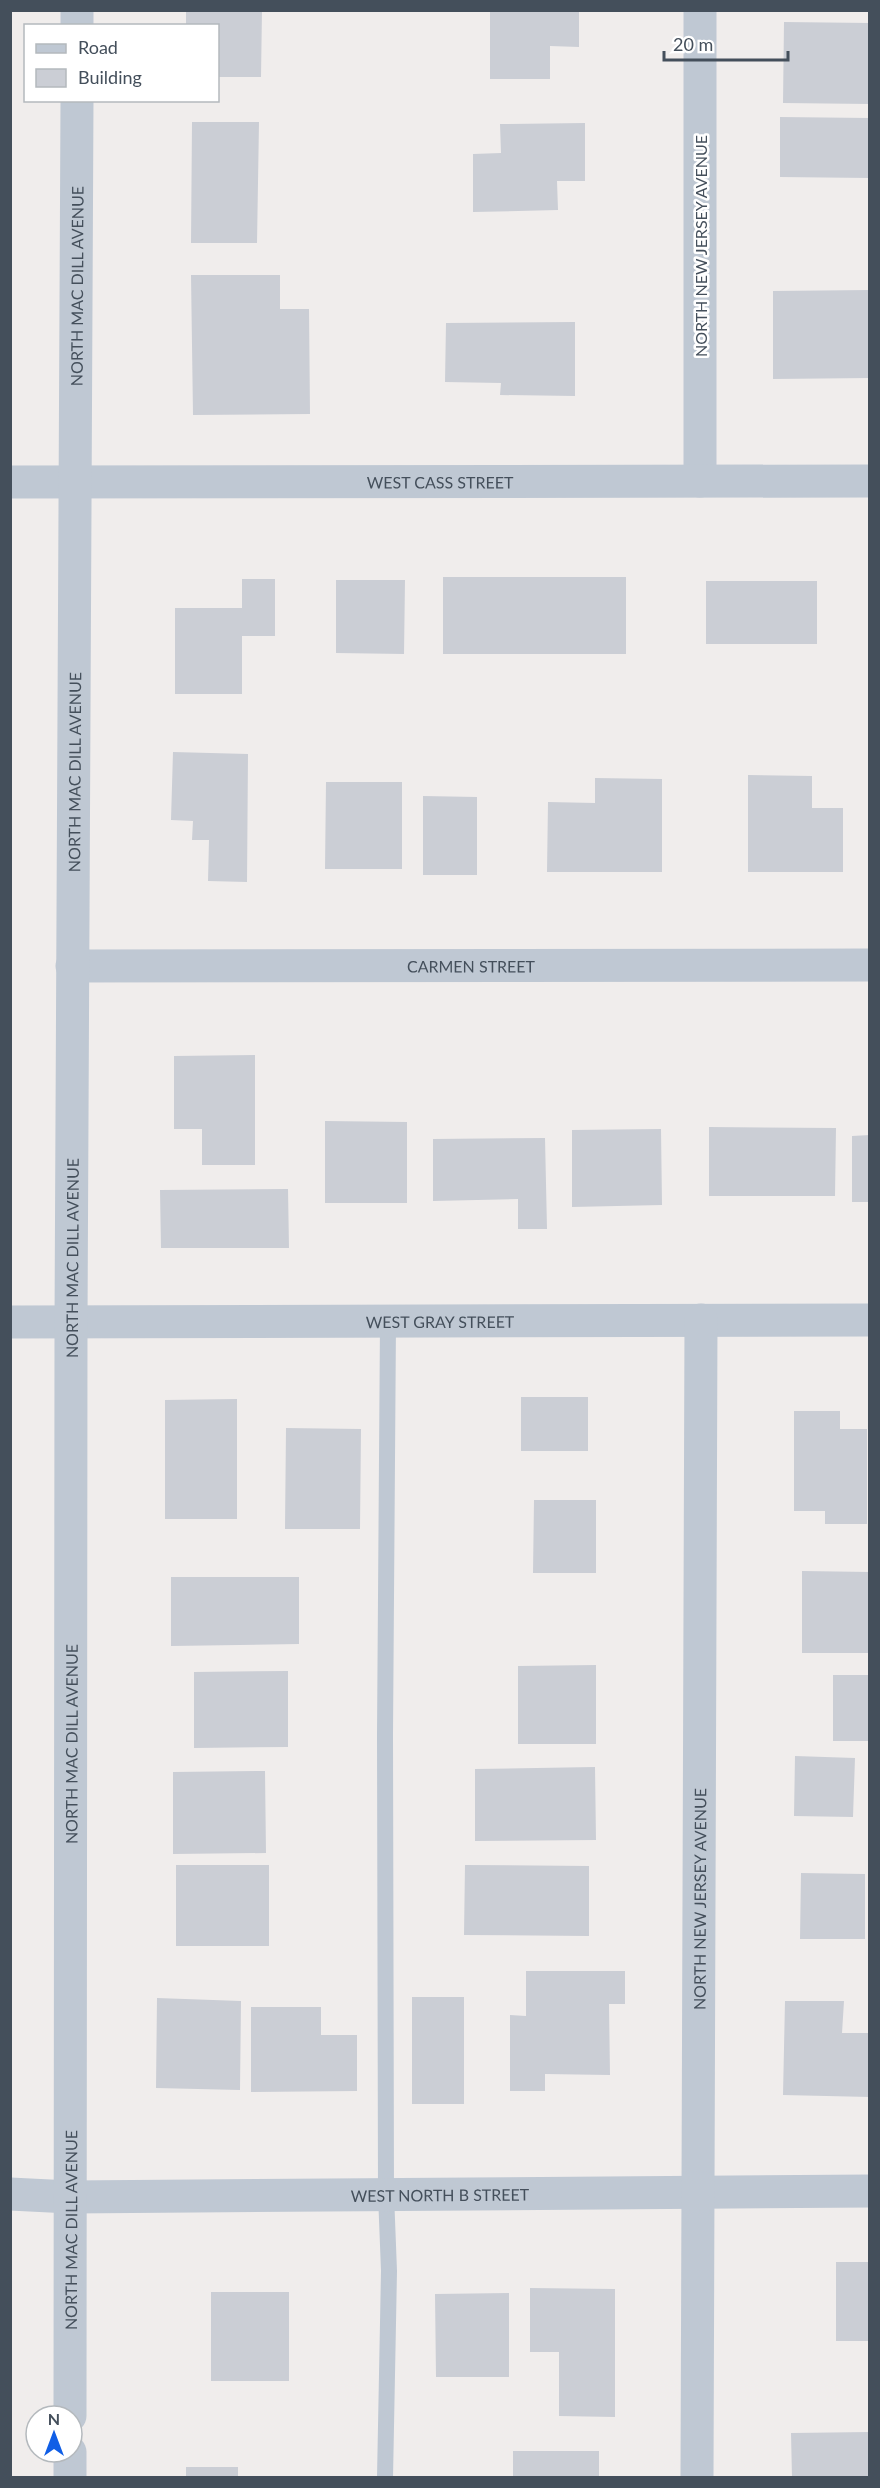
<svg xmlns="http://www.w3.org/2000/svg" width="880" height="2488" viewBox="0 0 880 2488" font-family="Lato,sans-serif">
<rect width="100%" height="100%" fill="#f0edec"/>
<!-- building -->
<path fill="#cbced5" d="M186 10H262L261 77H218V26H186Z
M490 10H579V47L550 46V79H490Z
M784 22 870 23V104L783 103Z
M780 117 869 118 870 178 780 177Z
M192 122H259L257 243H191Z
M585 123V181H557L558 210 473 212V154L501 153 500 124Z
M191 275H280V309H309L310 414 193 415Z
M870 290V378L773 379V291Z
M575 322V396L500 395 501 383 445 382 446 323Z
M443 577H626V654H443Z
M242 579H275V636H242V694H175V608H242Z
M336 580H405L404 654 336 653Z
M706 581H817V644H706Z
M173 752 248 754 247 882 208 881 209 840H192L193 821 171 820Z
M748 775 812 776V808H843V872H748Z
M595 778 662 779V872H547L548 802 595 803Z
M326 782H402V869H325Z
M423 796 477 797V875H423Z
M255 1055V1165H202V1129H174V1056Z
M325 1121 407 1122V1203H325Z
M709 1127 836 1128 835 1196H709Z
M661 1129 662 1205 572 1207V1130Z
M870 1135V1202H852V1136Z
M545 1138 547 1229H518V1199L433 1201V1139Z
M288 1189 289 1248H161L160 1190Z
M521 1397H588V1451H521Z
M237 1399V1519H165V1400Z
M794 1411H840V1429H867V1524H825V1511H794Z
M286 1428 361 1429 360 1529H285Z
M534 1500H596V1573H533Z
M802 1571 870 1572V1653H802Z
M171 1577H299V1644L171 1646Z
M596 1665V1744H518V1666Z
M288 1671V1747L194 1748V1672Z
M833 1675H870V1741H833Z
M795 1756 855 1758 853 1817 794 1816Z
M595 1767 596 1840 475 1841V1769Z
M265 1771 266 1853 173 1854V1772Z
M176 1865H269V1946H176Z
M465 1865 589 1866V1936L464 1935Z
M801 1873 865 1874V1939H800Z
M526 1971H625V2004H609L610 2075 545 2074V2091H510V2015L526 2016Z
M412 1997H464V2104H412Z
M157 1998 241 2001 240 2090 156 2088Z
M785 2001H844L842 2033H870V2097L783 2095Z
M251 2007H321V2035H357V2091L251 2092Z
M836 2262H870V2341H836Z
M530 2288 615 2289V2417L559 2416V2352H530Z
M211 2292H289V2381H211Z
M509 2293V2377H436L435 2294Z
M870 2432V2478H792L791 2433Z
M513 2451H599V2478H513Z
M186 2467H238V2478H186Z"/>
<g fill="none" stroke-linecap="round" stroke-linejoin="round">
<!-- service -->
<path stroke="#bfc8d3" stroke-width="16" d="M385 2478 389 2271 386 2194 385 1734 388 1322"/>
<!-- minor -->
<g stroke="#bfc8d3" stroke-width="33">
<path d="M700 10V481"/>
<path id="s1" d="M10 482 870 481"/>
<path id="s2" d="M72 966 870 965"/>
<path id="s3" d="M10 1322 870 1320"/>
<path id="s4" d="M10 2194 70 2197 870 2191"/>
<path id="s5" d="M697 2478 701 1320"/>
</g>
<!-- tertiary -->
<g stroke="#bfc8d3" stroke-width="33">
<path d="M77 26V10"/>
<path id="s6" d="M70 2416 71 1323 77 100"/>
<path d="M70 2452V2478"/>
</g>
</g>
<g text-anchor="middle" dominant-baseline="central" stroke-width="5" stroke-linejoin="round" paint-order="stroke">
<!-- street labels -->
<g font-size="16" fill="#444f5b" stroke="#fff">
<text transform="translate(700 246) rotate(-90)">NORTH NEW JERSEY AVENUE</text>
<text stroke="none"><textPath href="#s6" startOffset="2130">NORTH MAC DILL AVENUE</textPath></text>
<text stroke="none"><textPath href="#s1" startOffset="430">WEST CASS STREET</textPath></text>
<text stroke="none"><textPath href="#s6" startOffset="1644">NORTH MAC DILL AVENUE</textPath></text>
<text stroke="none"><textPath href="#s2" startOffset="399">CARMEN STREET</textPath></text>
<text stroke="none"><textPath href="#s6" startOffset="1158">NORTH MAC DILL AVENUE</textPath></text>
<text stroke="none"><textPath href="#s3" startOffset="430">WEST GRAY STREET</textPath></text>
<text stroke="none"><textPath href="#s6" startOffset="672">NORTH MAC DILL AVENUE</textPath></text>
<text stroke="none"><textPath href="#s5" startOffset="579">NORTH NEW JERSEY AVENUE</textPath></text>
<text stroke="none"><textPath href="#s4" startOffset="430">WEST NORTH B STREET</textPath></text>
<text stroke="none"><textPath href="#s6" startOffset="186">NORTH MAC DILL AVENUE</textPath></text>
</g>
</g>
<!-- border -->
<rect width="880" height="2488" fill="none" stroke="#444f5b" stroke-width="24"/>
<!-- legend -->
<rect x="24" y="24" width="195" height="78" fill="#ffffff" stroke="#b4b9bd" stroke-width="1.5"/>
<rect x="36" y="44" width="30" height="9" fill="#bfc8d3" stroke="#b4b9bd" stroke-width="1.5"/>
<text x="78" y="54" font-size="18" fill="#444f5b">Road</text>
<rect x="36" y="69" width="30" height="18" fill="#cbced5" stroke="#b4b9bd" stroke-width="1.5"/>
<text x="78" y="84" font-size="18" fill="#444f5b">Building</text>
<!-- north arrow -->
<g transform="translate(54 2434)"><circle r="28" fill="#ffffff" stroke="#b4b9bd" stroke-width="1.5"/>
<path d="M0-4.5L10 22L0 15L-10 22Z" fill="#105ee6"/>
<text y="-9" font-size="16" font-weight="bold" text-anchor="middle" fill="#444f5b">N</text>
</g>
<!-- scale -->
<path d="M664 51v9h124v-9" fill="none" stroke="#444f5b" stroke-width="3"/>
<text x="673" y="51" font-size="18" fill="#444f5b" stroke="#ffffff" stroke-width="4.5" paint-order="stroke">20 m</text>
</svg>
